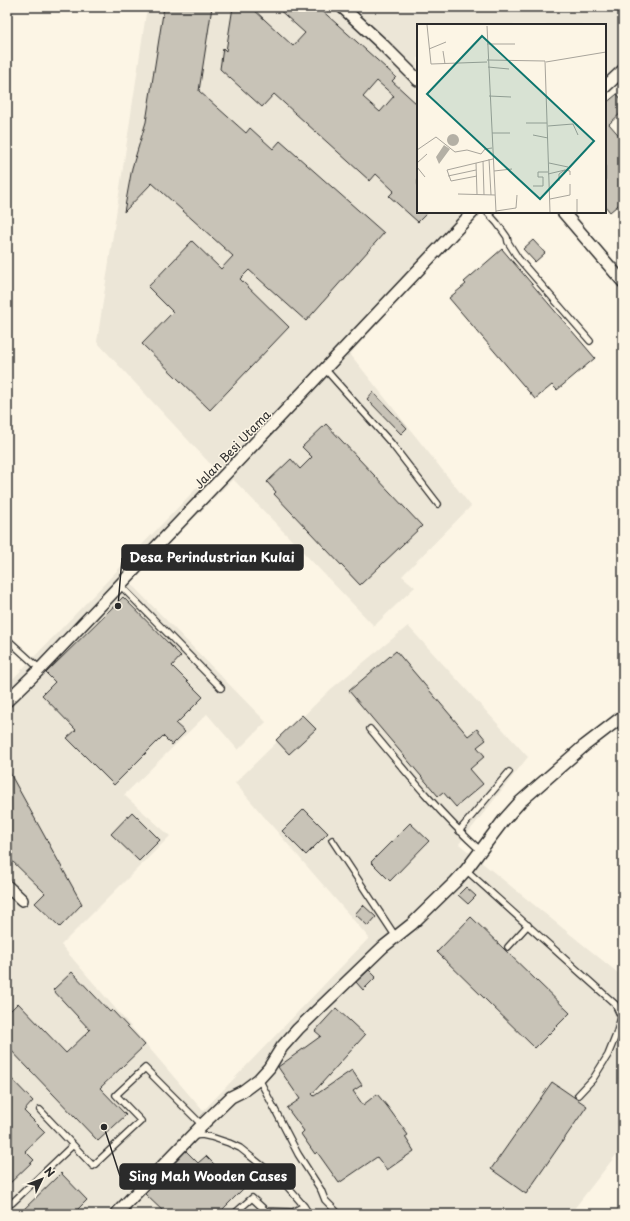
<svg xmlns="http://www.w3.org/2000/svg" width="630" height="1221" viewBox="0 0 630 1221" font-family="'Playpen Sans',sans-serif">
<rect width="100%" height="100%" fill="#fcf5e5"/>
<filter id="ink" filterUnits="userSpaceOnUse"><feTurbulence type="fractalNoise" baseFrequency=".025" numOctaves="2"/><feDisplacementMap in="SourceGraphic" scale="8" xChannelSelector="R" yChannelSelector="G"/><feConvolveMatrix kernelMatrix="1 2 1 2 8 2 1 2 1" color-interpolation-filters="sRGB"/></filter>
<g filter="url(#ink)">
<!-- built -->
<path fill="#ece6d7" d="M147 7H623V63L605 81V25H418V212H479L350 354 471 506 402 576 415 587 374 626 233 479 130 583 266 722 238 750 207 714 124 795 170 836 61 945 203 1111 369 938 235 783 331 689 408 626 528 757 459 844 623 977V1146L570 1214H7V685L215 469 97 342Z"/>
<!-- building -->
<path fill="#c8c3b7" stroke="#2b2b2b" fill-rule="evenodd" d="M164 7H212L199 91 246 133 250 128 273 149 280 141 384 233 306 321 249 270 240 279 289 327 210 410 142 344 173 312 148 287 192 241 221 269 233 256 152 183 124 212 132 168 146 122Z
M233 7H251L293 46 305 33 276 7H318L396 77 392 81 418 105V212H428L418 222 389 196 394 191 376 174 370 181 274 94 262 107 220 69 223 48 226 51ZM377 81 394 96 380 112 363 97Z
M617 94 623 101V111L609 124 623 140V201L610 212 605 206V104Z
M533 240 545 253 535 262 523 249Z
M502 249 595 358 557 390 552 385 535 399 449 298 466 284 464 282Z
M373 392 407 428 401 434 367 399Z
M326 424 422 526 360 585 274 494 276 492 267 482 291 459 300 469 312 457 302 447Z
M123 597 181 656 172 666 203 697 176 724 185 732 172 745 163 736 114 785 67 738 76 730 42 695 55 682 46 673Z
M396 651 468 736 477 729 486 740 477 747 485 756 470 769 483 784 456 807 443 792 438 796 349 691Z
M302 715 316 729 289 754 276 740Z
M7 768 82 904 60 927 35 903 45 893 7 856Z
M304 809 328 833 306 855 282 831Z
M132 812 160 840 139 861 111 834Z
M410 823 429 841 390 881 371 862Z
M466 887 476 896 468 904 458 895Z
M363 905 376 917 368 926 355 914Z
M471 917 570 1013 535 1048 437 952Z
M369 970 376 977 363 990 356 982Z
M72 972 110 1012 112 1010 145 1045 100 1088 126 1115 98 1141 7 1046V1014L18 1003 66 1053 90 1030 53 990Z
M336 1008 365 1035 312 1094 314 1096 352 1070 362 1085 353 1091 363 1105 377 1094 387 1106 408 1135 405 1137 414 1151 387 1170 377 1157 339 1183 317 1152 315 1154 301 1134 304 1131 287 1108 300 1099 278 1067 321 1036 315 1031Z
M7 1074 33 1101 24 1111 45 1132 25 1151 34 1160 7 1186Z
M552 1082 587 1106 526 1194 491 1169Z
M186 1151 198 1163 206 1156 222 1172 228 1166 247 1185 218 1214H166L145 1194Z
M61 1173 87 1200 73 1214H19Z"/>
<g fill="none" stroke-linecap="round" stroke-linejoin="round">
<!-- lane casing -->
<g stroke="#2b2b2b" stroke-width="8">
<path id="lane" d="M618 75 623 81
M487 212 497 223 507 237 508 242 518 258 590 341
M325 369 391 443 438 504
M120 585 221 688
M7 639 40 669
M370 729C405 771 440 814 481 851
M459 831 509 772
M332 840 396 937
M466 870 615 1004 621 1017 616 1035 608 1055 593 1079 578 1095
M508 947 528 925
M259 1079 298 1154 321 1190 325 1200 336 1211
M40 1110 93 1166 141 1121 116 1095 145 1068 202 1125
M193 1136 202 1135 211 1137 229 1143 240 1148 285 1184 304 1206 309 1214
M12 1203 73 1145
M234 1214 252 1198 266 1211 293 1212 304 1206"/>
</g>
<!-- street casing -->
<g stroke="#2b2b2b" stroke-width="14">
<path id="street" d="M342 7 382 44 418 80
M605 87 623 70
M563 212 623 282
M7 701 40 669 236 463 473 212
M7 886 22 900
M116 1214 202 1125 231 1097 243 1091 259 1079 269 1068 282 1047 298 1029 383 947 412 924 455 882 466 870 503 821 520 802 584 746 623 716"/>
</g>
<!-- lane -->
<use href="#lane" stroke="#fcf5e5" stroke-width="5.5"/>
<!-- street -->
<use href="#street" stroke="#fcf5e5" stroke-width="11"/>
</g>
</g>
<g text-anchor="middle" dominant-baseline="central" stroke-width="3" stroke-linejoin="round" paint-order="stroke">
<!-- street labels -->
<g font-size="12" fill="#2b2b2b" stroke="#fcf5e5">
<text transform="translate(232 449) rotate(-46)">Jalan Besi Utama</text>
</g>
</g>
<!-- overview -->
<g transform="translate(417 24)">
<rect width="189" height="189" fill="#fcf5e5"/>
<path d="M30 116a6 6 0 1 1 12 0a6 6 0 1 1-12 0ZM27 121 33 125 22 140 19 133Z" fill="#b4b0a5"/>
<path fill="none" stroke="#a8a49b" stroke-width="1" d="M10 1 14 40 70 38M70 2 79 188M70 20H98M12 25 29 18M26 27 28 40M70 36 128 37 133 188M129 38 189 28M71 43 92 45M72 72 94 73M109 99H130M131 102 156 100 161 111M75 109H93M116 111 131 114M0 126 19 113 38 128 50 126 64 130 68 125 75 124M72 135 74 171M66 137 67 171M0 139 10 130M59 139 60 170M132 139 151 143M0 143 8 153M77 147 95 145M131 150 148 146 153 147V151M31 152 59 146M60 152 34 157 30 146 76 135M142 157V150L148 146M116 162H126V153H121V148H131M41 170 78 171M133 175 153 171V160M160 175V188M79 187 99 184 100 171"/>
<path fill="#0f766e" fill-opacity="0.15" stroke="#0f766e" stroke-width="2" d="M65 12 177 117 123 175 10 70Z"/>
<rect width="189" height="189" fill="none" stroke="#2b2b2b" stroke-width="2"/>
</g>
<!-- callouts -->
<path fill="none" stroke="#2b2b2b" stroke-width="1.5" d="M118 606L122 558M104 1127L120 1176"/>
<g fill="#2b2b2b" stroke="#fcf5e5" stroke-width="1.5">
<circle cx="118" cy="606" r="4"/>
<circle cx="104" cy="1127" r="4"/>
</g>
<g fill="#2b2b2b" stroke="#2b2b2b" stroke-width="1.5">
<rect x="122" y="545" width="181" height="25" rx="4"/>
<rect x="120" y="1164" width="175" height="25" rx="4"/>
</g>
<g font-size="13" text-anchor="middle" font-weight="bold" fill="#fff">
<text x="212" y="562">Desa Perindustrian Kulai</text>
<text x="208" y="1181">Sing Mah Wooden Cases</text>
</g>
<!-- margin -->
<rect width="630" height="1221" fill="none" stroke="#fcf5e5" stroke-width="24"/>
<rect x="12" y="12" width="606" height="1197" fill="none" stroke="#2b2b2b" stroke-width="1.5" filter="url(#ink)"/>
<!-- north arrow -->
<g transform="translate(42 1179) rotate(47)" stroke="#fcf5e5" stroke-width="3" paint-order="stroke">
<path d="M0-3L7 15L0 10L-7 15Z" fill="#2b2b2b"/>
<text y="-6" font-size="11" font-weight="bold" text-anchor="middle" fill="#2b2b2b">N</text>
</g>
</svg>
